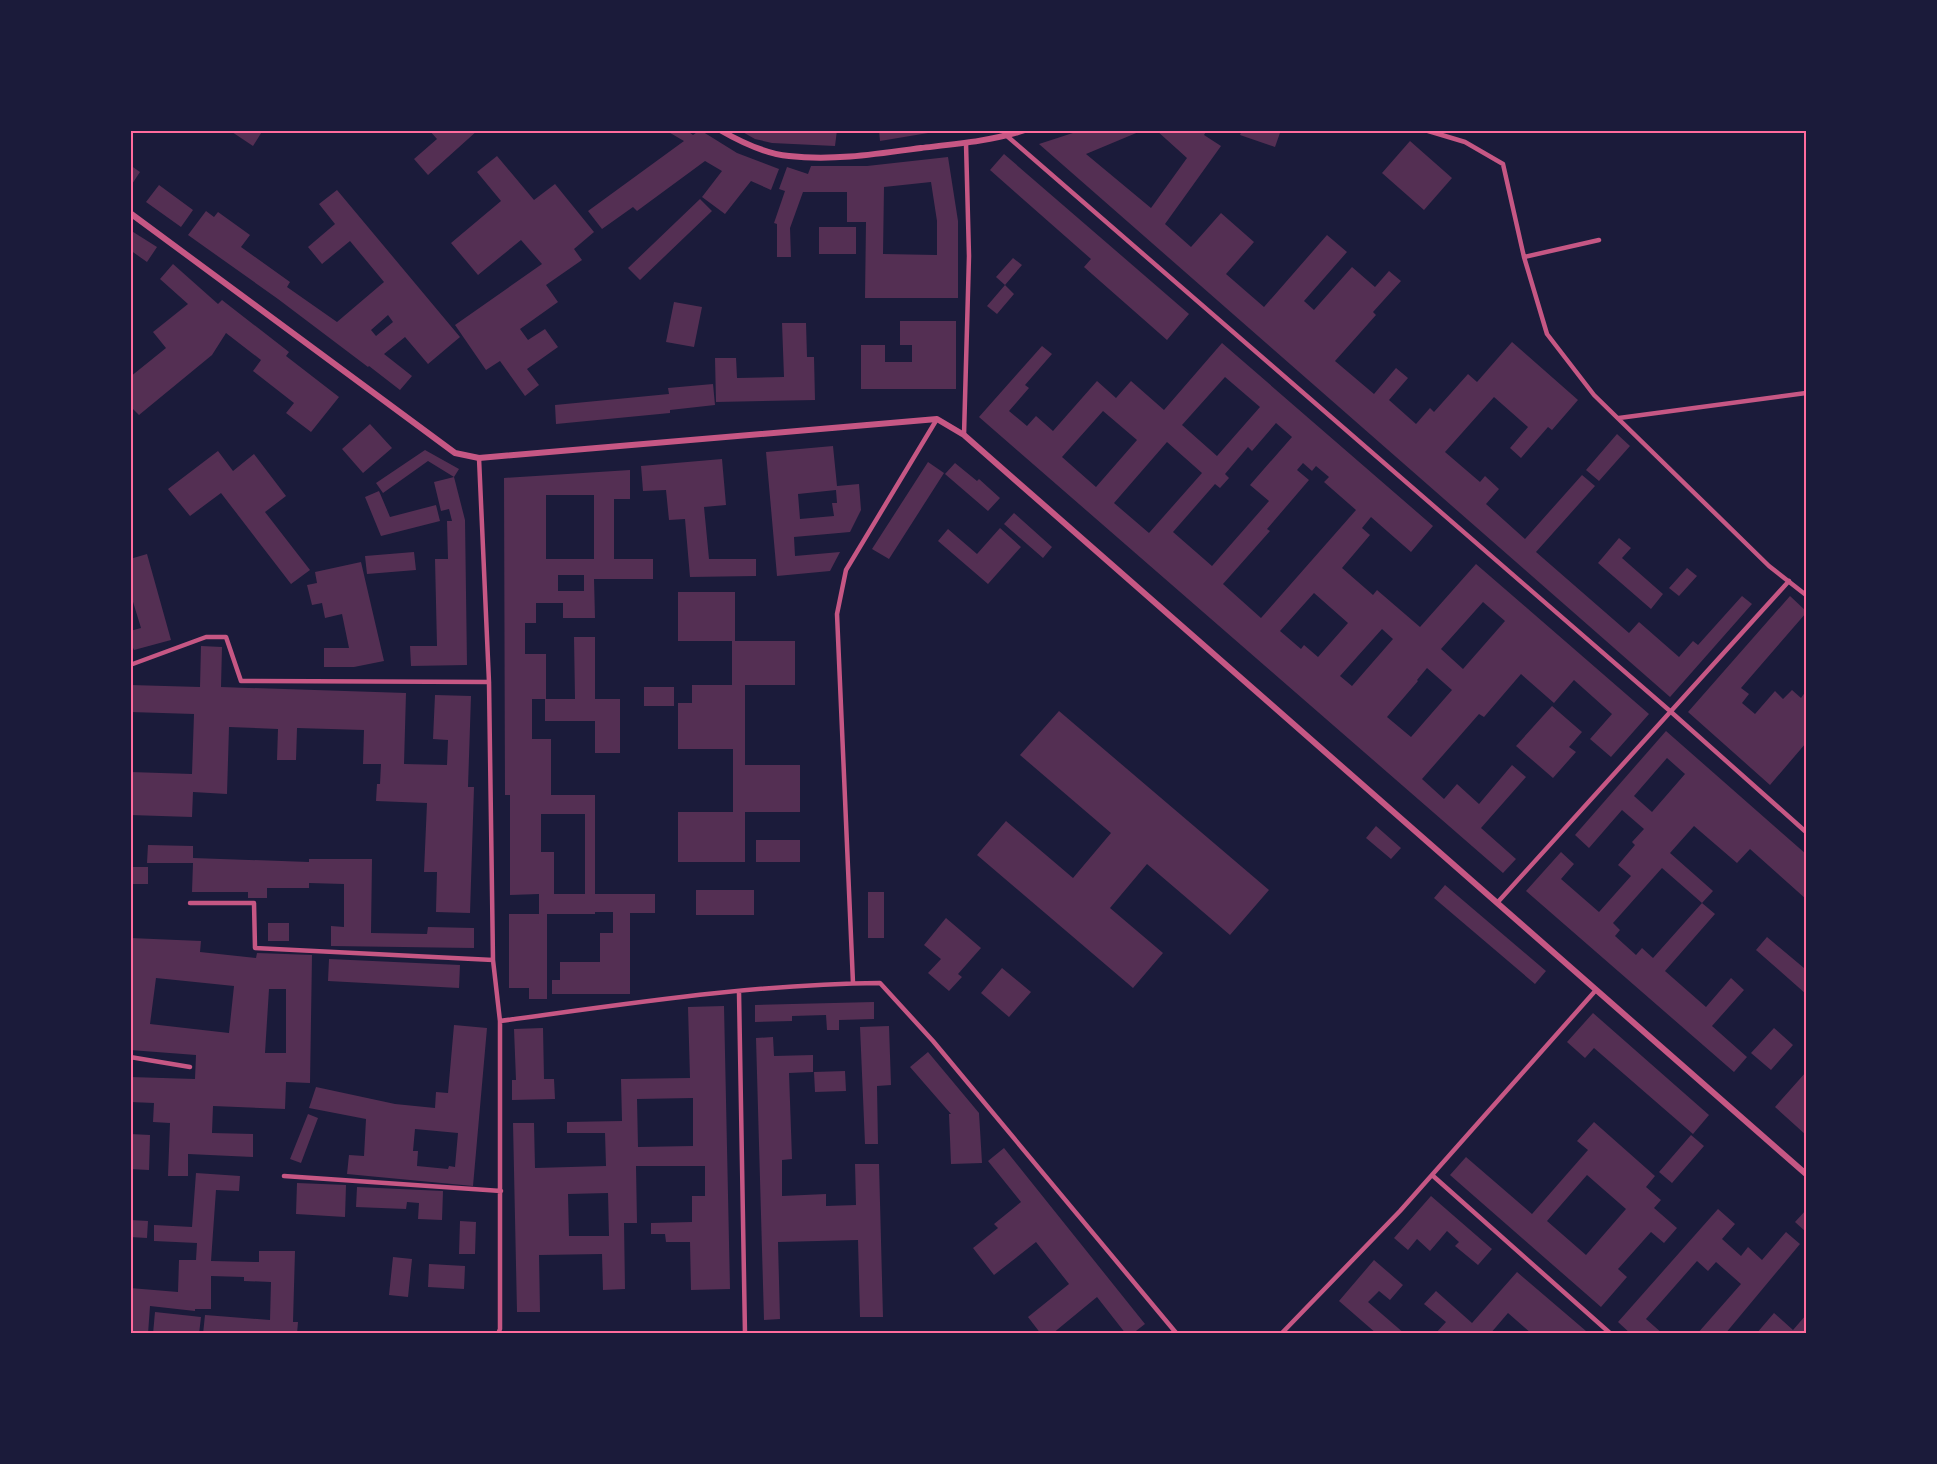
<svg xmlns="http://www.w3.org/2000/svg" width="1937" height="1464" viewBox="0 0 1937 1464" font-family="'Varela Round',sans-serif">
<rect width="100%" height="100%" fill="#1b1b3a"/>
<!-- building -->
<path fill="#542f53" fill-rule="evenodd" d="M229 130H263L253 146Z
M429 130H478L428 175 414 159 437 139Z
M665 130H686L693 135 700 130 737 153 779 169 771 190 751 181 725 214 702 197 722 171 705 161 637 211 633 207 602 229 588 211 684 141Z
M739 130H837L835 146 772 143 755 139Z
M879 130H933L934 132 880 141Z
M1156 130H1207L1204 135 1221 146 1165 224 1191 247 1221 213 1254 242 1226 274 1264 307 1327 235 1347 252 1304 301 1314 310 1352 267 1375 287 1389 271 1401 281 1373 312 1376 315 1335 361 1374 394 1396 368 1408 378 1389 400 1416 424 1430 408 1434 412 1468 374 1477 382 1512 342 1578 400 1552 430 1548 427 1521 458 1510 448 1528 427 1494 397 1445 452 1480 482 1485 476 1499 489 1486 504 1525 539 1582 475 1595 486 1536 552 1629 633 1639 622 1679 657 1693 641 1698 645 1742 596 1752 604 1670 697 1039 144 1079 131H1141L1086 154 1151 208 1187 158Z
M1242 130H1281L1275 147 1240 135Z
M1410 141 1452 178 1424 210 1382 173Z
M1004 154 1189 314 1167 340 1084 267 1091 259 990 170Z
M497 156 534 200 555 184 594 232 574 249 582 260 546 285 558 302 520 329 528 340 545 329 558 347 527 369 539 385 525 396 500 361 486 370 455 325 542 264 521 240 478 275 451 243 501 201 477 172Z
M948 157 958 221V298H865L866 222H847V192H803L790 228 791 257H777V224L774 223 785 191 779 189 787 167 808 174 811 166H867ZM931 182 937 221V255L883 254 884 187Z
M130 165 140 172 130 187Z
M159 185 193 210 181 227 146 202Z
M337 190 460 337 428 364 405 337 384 354 412 376 400 390 369 366 368 367 278 299 188 235 206 211 214 217 218 212 250 235 241 247 290 282 287 287 337 322 384 282 350 241 322 264 308 247 335 224 319 204ZM388 315 393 322 376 336 371 330Z
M700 199 712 211 640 280 628 268Z
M819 227H856V254H819Z
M130 230 157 247 147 262 130 250Z
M1013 258 1022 265 1005 285 996 277Z
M173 264 218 304 222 300 289 352 286 356 339 397 311 432 286 413 294 403 253 371 261 360 226 333 212 355 139 415 130 406V377L166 348 153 332 188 304 160 279Z
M1005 285 1014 294 997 314 987 306Z
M674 302 702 307 694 347 666 342Z
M900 321H956V389H861V345H885V362H912V345H900Z
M782 323H806L807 357H814L815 400 716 402 715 358H736L737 378 784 377Z
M1222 343 1433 526 1411 552 1371 517 1362 528 1370 535 1342 568 1373 595 1377 590 1420 627 1476 564 1649 714 1611 757 1590 739 1612 714 1574 680 1554 703 1521 674 1484 717 1479 714 1422 779 1444 799 1457 784 1479 804 1512 765 1526 777 1481 828 1516 859 1503 873 979 417 1042 346 1052 354 1025 385 1029 388 1009 411 1027 426 1036 416 1053 431 1097 381 1116 398 1131 381 1164 410ZM1225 377 1260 407 1217 456 1182 425ZM1103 411 1137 440 1096 487 1062 457ZM1276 423 1292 437 1250 485 1269 501 1212 566 1173 532 1215 484 1220 488 1229 478 1225 474 1248 447 1252 451ZM1167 442 1202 473 1149 533 1114 503ZM1303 463 1312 471 1316 466 1329 477 1324 482 1356 510 1261 618 1223 584 1270 531 1267 529 1309 480 1297 470ZM1314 593 1348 623 1318 657 1304 645 1301 649 1280 631ZM1483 602 1505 621 1463 669 1441 649ZM1382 629 1393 639 1352 686 1340 676ZM1427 668 1452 690 1411 737 1387 717 1418 681 1417 680Z
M713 384 715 405 670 410V413L556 424 555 405 669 394 668 388Z
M370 424 392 448 363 473 342 449Z
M1617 434 1630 446 1599 481 1586 470Z
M833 446 837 486 859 484 861 510 850 532 794 537 795 556 840 552 830 571 777 576 766 452ZM836 490 837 503H832L834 516 800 519 798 494Z
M425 450 459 469 454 477 428 461 383 493 376 483Z
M218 451 233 471 254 454 286 496 265 512 310 570 291 584 221 493 190 516 168 489Z
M722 459 726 505 704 507 709 559H756V576L690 577 685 519 669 520 666 490 643 491 641 466Z
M928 462 944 473 889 559 872 549Z
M955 463 977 481 979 479 1000 498 988 511 945 474Z
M630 470V499H614V559H653V579H594L595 618H563V603H536V623H525V654H546V699H575L574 637H595V699H620V753H595V721H545V699H532V739H551V795H595V894H655V913H630V994H552V980H560V962H600V933H613V912H595V914H547V999H529V988H509V914H539V894L510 895V795H505L504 478ZM546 495H594V559H546ZM558 575H584V591H558ZM541 814H585V894H554V852H541Z
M454 477 465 520 467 665 411 666 410 646H437L435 559H448L447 521H452L449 509 441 511 434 482Z
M379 491 390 517 436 505 440 521 381 536 365 497Z
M1014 513 1052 547 1043 558 1004 524Z
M1000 528 1021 547 988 584 938 541 948 529 977 554Z
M1619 538 1631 548 1622 558 1663 594 1651 609 1598 563Z
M414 552 416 570 367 574 365 556Z
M147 554 171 640 134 650 130 641V631L141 628 130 592V559Z
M361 562 384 661 354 667H324V648H349L342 614 325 618 322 603 312 605 307 585 317 583 315 572Z
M1687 568 1697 576 1679 596 1669 588Z
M678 592H735V641H795V685H745V765H800V812H745V862H678V812H733V749H678V703H692V685H732V641H678Z
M1790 596 1806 611V613L1741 688 1749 694 1742 703 1755 714 1775 691 1783 699 1792 690 1801 698 1806 691V743L1770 785 1688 712Z
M201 646 222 647 221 687 406 693 404 764 447 765 448 740 433 739 435 695 471 696 468 787H474L470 913 436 912 437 872H424L427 803 376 801 377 784H380L381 764H363L364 730 297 728 296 760H277L278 729 229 727 227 794 193 792 192 817 130 815V772L192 774 194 714 130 712V685L200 687Z
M644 687H674V706H644Z
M1552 706 1582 732 1569 747 1576 752 1553 778 1516 746Z
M1059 711 1269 890 1230 935 1147 864 1110 908 1163 953 1133 988 977 855 1006 821 1073 878 1111 833 1020 755Z
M1666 731 1806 854V899L1750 849 1737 863 1694 826 1670 853 1713 891 1702 903 1662 868 1613 923 1620 930 1615 936 1636 955 1642 948 1653 958 1702 903 1715 914 1665 971 1706 1007 1731 978 1744 990 1712 1026 1747 1057 1734 1072 1526 891 1561 852 1574 864 1561 879 1599 912 1631 876 1618 865 1635 845 1632 842 1644 829 1622 810 1589 848 1575 835ZM1667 758 1685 774 1652 812 1634 796Z
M1376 826 1401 848 1391 859 1366 838Z
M756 840H800V862H756Z
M148 845 193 846V858L309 862V859H372L371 933 427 934 428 927 474 928V948L331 946V926L344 927V884L309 883V888H267V898H248V892H192L193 863H147Z
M130 867H148V884H130Z
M1445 885 1546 971 1535 984 1434 898Z
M696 890H754V915H696Z
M868 892H884V938H868Z
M946 918 981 948 958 974 962 977 949 991 928 973 941 959 924 945Z
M268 923H289V941H268Z
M1767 937 1804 968 1806 965V994L1756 950Z
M130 938 201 941 200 952 256 958 257 953 312 955 310 1083 286 1082 285 1109 213 1106 212 1133 253 1134V1157L188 1154V1176H168L170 1123 153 1122 154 1103 130 1102V1077L195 1079 196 1055 130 1050ZM156 978 234 986 229 1033 150 1024ZM269 989H286V1053H265Z
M329 959 460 965 459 988 328 981Z
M1002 968 1031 992 1009 1017 981 993Z
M874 1002V1019L839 1020V1030H827L826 1015 792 1016V1021L755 1022V1005Z
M724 1006 730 1289 691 1290 690 1242H666L665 1234H651V1223L692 1222V1196H705V1166H636L637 1223H624L625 1289 603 1290 602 1254 539 1255 540 1312H517L513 1123H534L535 1168 606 1166 605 1133H567V1122L622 1121 621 1079 690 1078 688 1007ZM693 1098V1146L638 1147 637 1099ZM608 1193 609 1236H569L568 1194Z
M1593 1013 1709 1115 1693 1134 1594 1048 1585 1058 1567 1042Z
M454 1025 487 1028 473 1186 347 1174 349 1155 364 1156 366 1119 309 1108 316 1087 395 1104 435 1108 436 1092 448 1093ZM415 1129 458 1133 455 1167 449 1166 448 1169 417 1166 418 1151H413Z
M889 1026 891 1085 877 1086 878 1144H865L860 1027Z
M543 1028 544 1079H554L555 1099 512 1100V1080H516L514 1029Z
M1774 1028 1793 1045 1771 1070 1751 1053Z
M773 1037 774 1056 813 1055V1072L789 1073 792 1159 782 1160V1196L826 1194V1206L856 1205 855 1164H879L883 1317H860L858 1240 778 1242 780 1319 764 1320 756 1038Z
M928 1052 979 1113 982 1163 951 1164 949 1114H951L910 1067Z
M845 1071 846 1091 815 1092 814 1072Z
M1806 1072V1135L1775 1107Z
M308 1114 318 1118 301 1163 290 1159Z
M1594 1122 1655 1176 1646 1187 1661 1200 1654 1208 1677 1228 1664 1243 1651 1232 1618 1269 1627 1277 1601 1307 1450 1175 1466 1157 1532 1214 1588 1150 1577 1141ZM1587 1175 1626 1209 1586 1255 1547 1221Z
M130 1134 150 1135 149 1170 130 1169Z
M1691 1135 1704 1146 1672 1183 1659 1172Z
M1004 1148 1145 1324 1132 1334H1126L1097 1297 1052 1334H1041L1028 1317 1069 1284 1036 1242 994 1275 973 1248 998 1228 994 1224 1021 1202 988 1161Z
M196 1173 240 1176 239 1191 216 1190 211 1261 259 1262V1251H295L293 1322H298L297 1334H203L205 1315 270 1320 271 1282 244 1281V1277L211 1276V1309H195V1311L150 1306 148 1334H130V1288L178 1292 179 1260H196L197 1243 154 1241V1225L192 1227Z
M297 1183 346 1185 345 1217 296 1214Z
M357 1187 443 1191 442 1220 418 1219 419 1203 407 1202 406 1209 356 1207Z
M1431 1196 1492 1249 1478 1265 1455 1246 1459 1242 1447 1231 1430 1251 1417 1239 1408 1250 1394 1238Z
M1718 1209 1735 1224 1722 1239 1741 1256 1748 1247 1762 1260 1786 1232 1800 1244 1725 1334H1697L1741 1284 1716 1262 1708 1271 1697 1261 1646 1319 1663 1334H1631L1618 1322Z
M1806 1210V1232L1795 1222Z
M130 1220 148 1221 147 1238 130 1237Z
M460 1221 476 1222 475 1254H459Z
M393 1257 412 1259 408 1297 389 1295Z
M1374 1260 1403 1285 1390 1300 1379 1291 1368 1302 1405 1334H1377L1339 1301Z
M429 1264 465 1266 464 1289 428 1287Z
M1517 1272 1586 1331 1584 1334H1532L1508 1313 1490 1334H1435L1446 1322 1424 1304 1436 1291 1472 1323Z
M155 1312 201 1317 199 1334H153Z
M1774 1313 1793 1330 1806 1315V1334H1756Z"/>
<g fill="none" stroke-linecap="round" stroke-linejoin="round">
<!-- service -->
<path stroke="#c65784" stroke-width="4.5" d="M1425 130 1465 142 1503 164 1524 257 1547 334 1594 395 1769 566 1806 595
M1007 136 1670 711 1806 832
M1524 257 1599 240
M1619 418 1806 393
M964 435 969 256 966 143
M479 458 489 682 493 960 500 1021C626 1004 753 984 880 983L933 1041 1177 1334
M130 665 206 637H226L241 681 489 682
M190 903H254L255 948 493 960
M1497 903 1789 581
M853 983 837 614 846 570 937 419
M739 992 745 1334
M130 1057 190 1067
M1432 1175 1611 1334
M284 1176 501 1191
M498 1334 500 1329V1021
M1281 1334 1400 1211 1596 990"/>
<!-- minor -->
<path stroke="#c65784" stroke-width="6" d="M720 130C739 141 767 154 789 156 833 161 877 154 921 148 956 144 992 141 1025 130
M130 213 455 453 479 458 937 419 964 435 1806 1174"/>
</g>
<!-- border -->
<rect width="1937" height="1464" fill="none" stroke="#1b1b3a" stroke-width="264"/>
<rect x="132" y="132" width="1673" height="1200" fill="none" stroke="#ff6b9d" stroke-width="2"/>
</svg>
